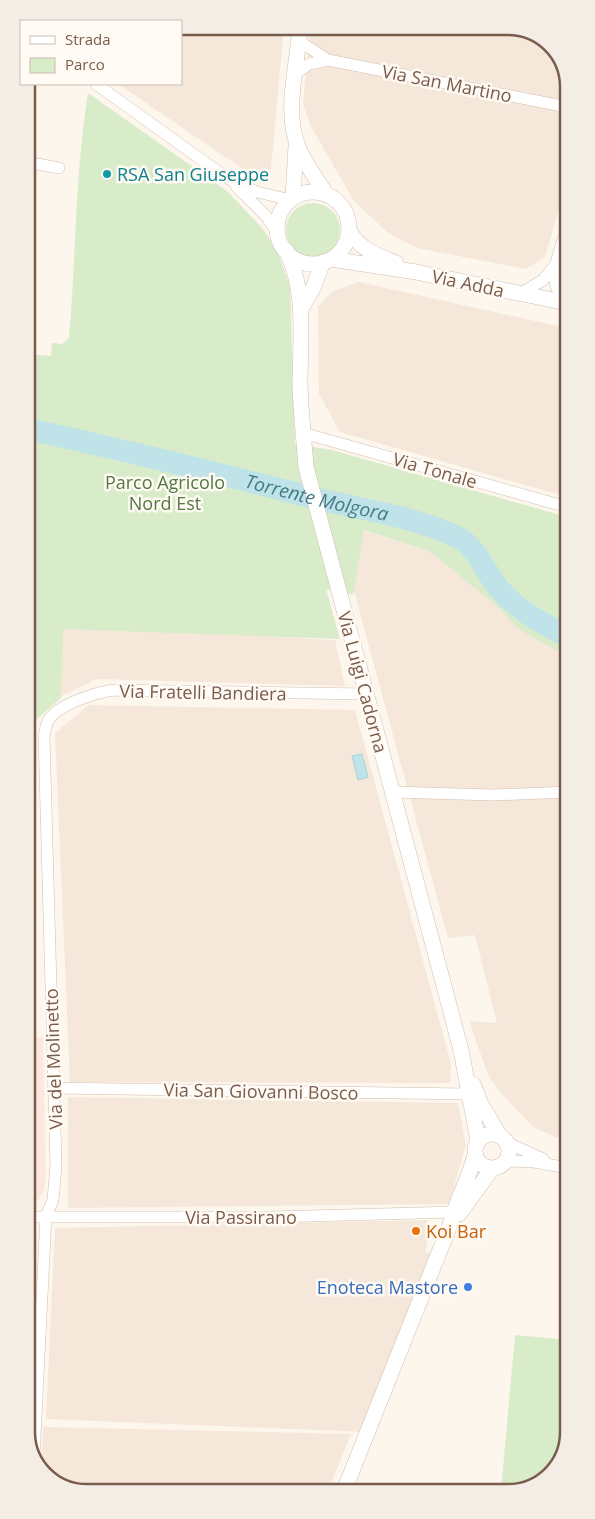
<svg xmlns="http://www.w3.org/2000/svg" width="595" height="1519" viewBox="0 0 595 1519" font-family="'Open Sans',sans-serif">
<rect width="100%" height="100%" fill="#fdf6ec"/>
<!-- residential -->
<path fill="#f5e8da" d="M181 26H284L271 169 256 178 118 84H181Z
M310 26H512L548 41 567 71V181L545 257 526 269 417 248 388 233 354 201 310 125 303 104Z
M359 282 567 328V497L340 432 319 394 318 306 333 291Z
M335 521 429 551 506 613 568 653V1143L533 1127 499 1091 488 1075 469 1021 497 1023 475 935 448 938Z
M63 625 335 640 345 686 96 679 59 697Z
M89 705 355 710 451 1064 450 1083 70 1082 55 733Z
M27 735 30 1038H28Z
M68 1097 458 1103 466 1145 449 1204 68 1208Z
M428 1220V1240L425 1251 431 1254 367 1432 46 1419 55 1228Z
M43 1427 351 1434 328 1491 83 1493 47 1478 41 1468Z"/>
<!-- commercial -->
<path fill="#fde8e0" d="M43 1037 46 1178 44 1190 38 1200 28 1208V1038Z"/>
<!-- education -->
<path fill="#f3e8fa" d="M32 1225V1235L28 1320V1226Z"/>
<!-- green -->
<path fill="#d8ecc9" d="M88 93 227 191 263 229 278 253 290 287 295 444 332 450 567 517 568 657 517 628 497 606 429 551 364 530 353 595 326 589 340 639 63 629 61 698 27 728V354L51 356 52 343 62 344 69 338C76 257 75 174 88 93Z
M286 230a27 27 0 1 1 54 0a27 27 0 1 1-54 0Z
M567 232V291L560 287 556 267Z
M515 1335 569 1340V1432L556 1469 524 1491H501Z"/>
<!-- water -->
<path fill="#bfe3e8" stroke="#a5d3da" d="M362 754 368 777 358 780 352 756Z"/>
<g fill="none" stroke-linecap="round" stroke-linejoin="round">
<!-- river -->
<path stroke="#bfe3e8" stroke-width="22" id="s1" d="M27 429C125 450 221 474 318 499 364 510 413 516 457 537 478 547 486 575 502 592 520 612 544 624 567 636"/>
<!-- minor casing -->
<g stroke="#d1beb0" stroke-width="12">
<path id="minor" d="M299 41 328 60 567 107
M295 74 309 64 328 60
M96 84 227 178 257 192 291 200
M26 162 59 168
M236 186 266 216 278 234
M567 228C560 251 543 283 567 301
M520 294 543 280 556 264
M303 433 567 507
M391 792 493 795 568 792
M54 1088 467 1094
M506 1142 543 1159
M505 1161 534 1162 568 1168
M28 1217H273L454 1212
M34 1456 46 1216 53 1200 56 1165 44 736C45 731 46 725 48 721 58 704 97 692 115 690L367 694"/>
</g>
<!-- tertiary casing -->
<g stroke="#d1beb0" stroke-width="16">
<path id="tertiary" d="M300 26C298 65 283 112 299 149 306 165 317 180 327 195
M277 228a36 36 0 1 1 72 0a36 36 0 1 1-72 0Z
M293 198 296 146
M349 229C355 247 380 257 396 263
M286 250C307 292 300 341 300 386 301 413 304 440 306 467L461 1050 478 1141
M331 259 416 272 567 303
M301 309 313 288 323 262
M473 1084 481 1104 500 1136
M475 1151a17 17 0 1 1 34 0a17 17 0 1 1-34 0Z
M459 1214 492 1169
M344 1491 450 1225C456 1201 469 1179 475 1155"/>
</g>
<!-- minor -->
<use href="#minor" stroke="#fff" stroke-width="11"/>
<!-- tertiary -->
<use href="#tertiary" stroke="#fff" stroke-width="15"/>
</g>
<!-- markers -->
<circle fill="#0f9aa8" stroke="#fffaf3" stroke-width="2" cx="107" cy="174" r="5"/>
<circle fill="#e8710a" stroke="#fffaf3" stroke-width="2" cx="416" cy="1231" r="5"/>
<circle fill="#3f7fe0" stroke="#fffaf3" stroke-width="2" cx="468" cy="1287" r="5"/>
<g text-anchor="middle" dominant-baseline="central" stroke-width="5" stroke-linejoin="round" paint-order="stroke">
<!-- street labels -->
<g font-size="18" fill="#7a5c4d" stroke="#fffaf3">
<text transform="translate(447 83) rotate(11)">Via San Martino</text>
<text transform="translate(468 283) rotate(12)">Via Adda</text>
<text transform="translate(435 470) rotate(16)">Via Tonale</text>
<text transform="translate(363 682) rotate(75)">Via Luigi Cadorna</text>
<text transform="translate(203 692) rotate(1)">Via Fratelli Bandiera</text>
<text transform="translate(53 1059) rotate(-92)">Via del Molinetto</text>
<text transform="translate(261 1091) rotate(1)">Via San Giovanni Bosco</text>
<text x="241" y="1217">Via Passirano</text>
</g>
<!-- culture labels -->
<g font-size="18" fill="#0d838f" stroke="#fffaf3" text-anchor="start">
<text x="117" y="174">RSA San Giuseppe</text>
</g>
<!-- park labels -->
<g font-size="18" fill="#537a41" stroke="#fffaf3">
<text x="165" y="482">Parco Agricolo<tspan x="165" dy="21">Nord Est</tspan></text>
</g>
<!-- food labels -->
<g font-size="18" fill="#c56008" stroke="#fffaf3" text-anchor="start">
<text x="426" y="1231">Koi Bar</text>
</g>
<!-- shop labels -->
<g font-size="18" fill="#366cbe" stroke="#fffaf3" text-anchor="end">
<text x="458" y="1287">Enoteca Mastore</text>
</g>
<!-- water labels -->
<g font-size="19" font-style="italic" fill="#437c86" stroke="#fffaf3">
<text stroke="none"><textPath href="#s1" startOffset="298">Torrente Molgora</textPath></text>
</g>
</g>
<!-- crop -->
<path d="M0 0H595V1519H0ZM87 35H508A52 52 0 0 1 560 87V1432A52 52 0 0 1 508 1484H87A52 52 0 0 1 35 1432V87A52 52 0 0 1 87 35Z" fill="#f4ede6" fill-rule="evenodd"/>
<path fill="none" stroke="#7a5c4d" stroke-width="2.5" d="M87 35H508A52 52 0 0 1 560 87V1432A52 52 0 0 1 508 1484H87A52 52 0 0 1 35 1432V87A52 52 0 0 1 87 35Z"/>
<!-- legend -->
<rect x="20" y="20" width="162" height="65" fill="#fffaf3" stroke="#cabbb1"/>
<rect x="30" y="36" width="25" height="8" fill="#ffffff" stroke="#cabbb1"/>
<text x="65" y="45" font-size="15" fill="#7a5c4d">Strada</text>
<rect x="30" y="58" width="25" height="15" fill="#d8ecc9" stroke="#cabbb1"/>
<text x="65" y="70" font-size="15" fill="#7a5c4d">Parco</text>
</svg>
